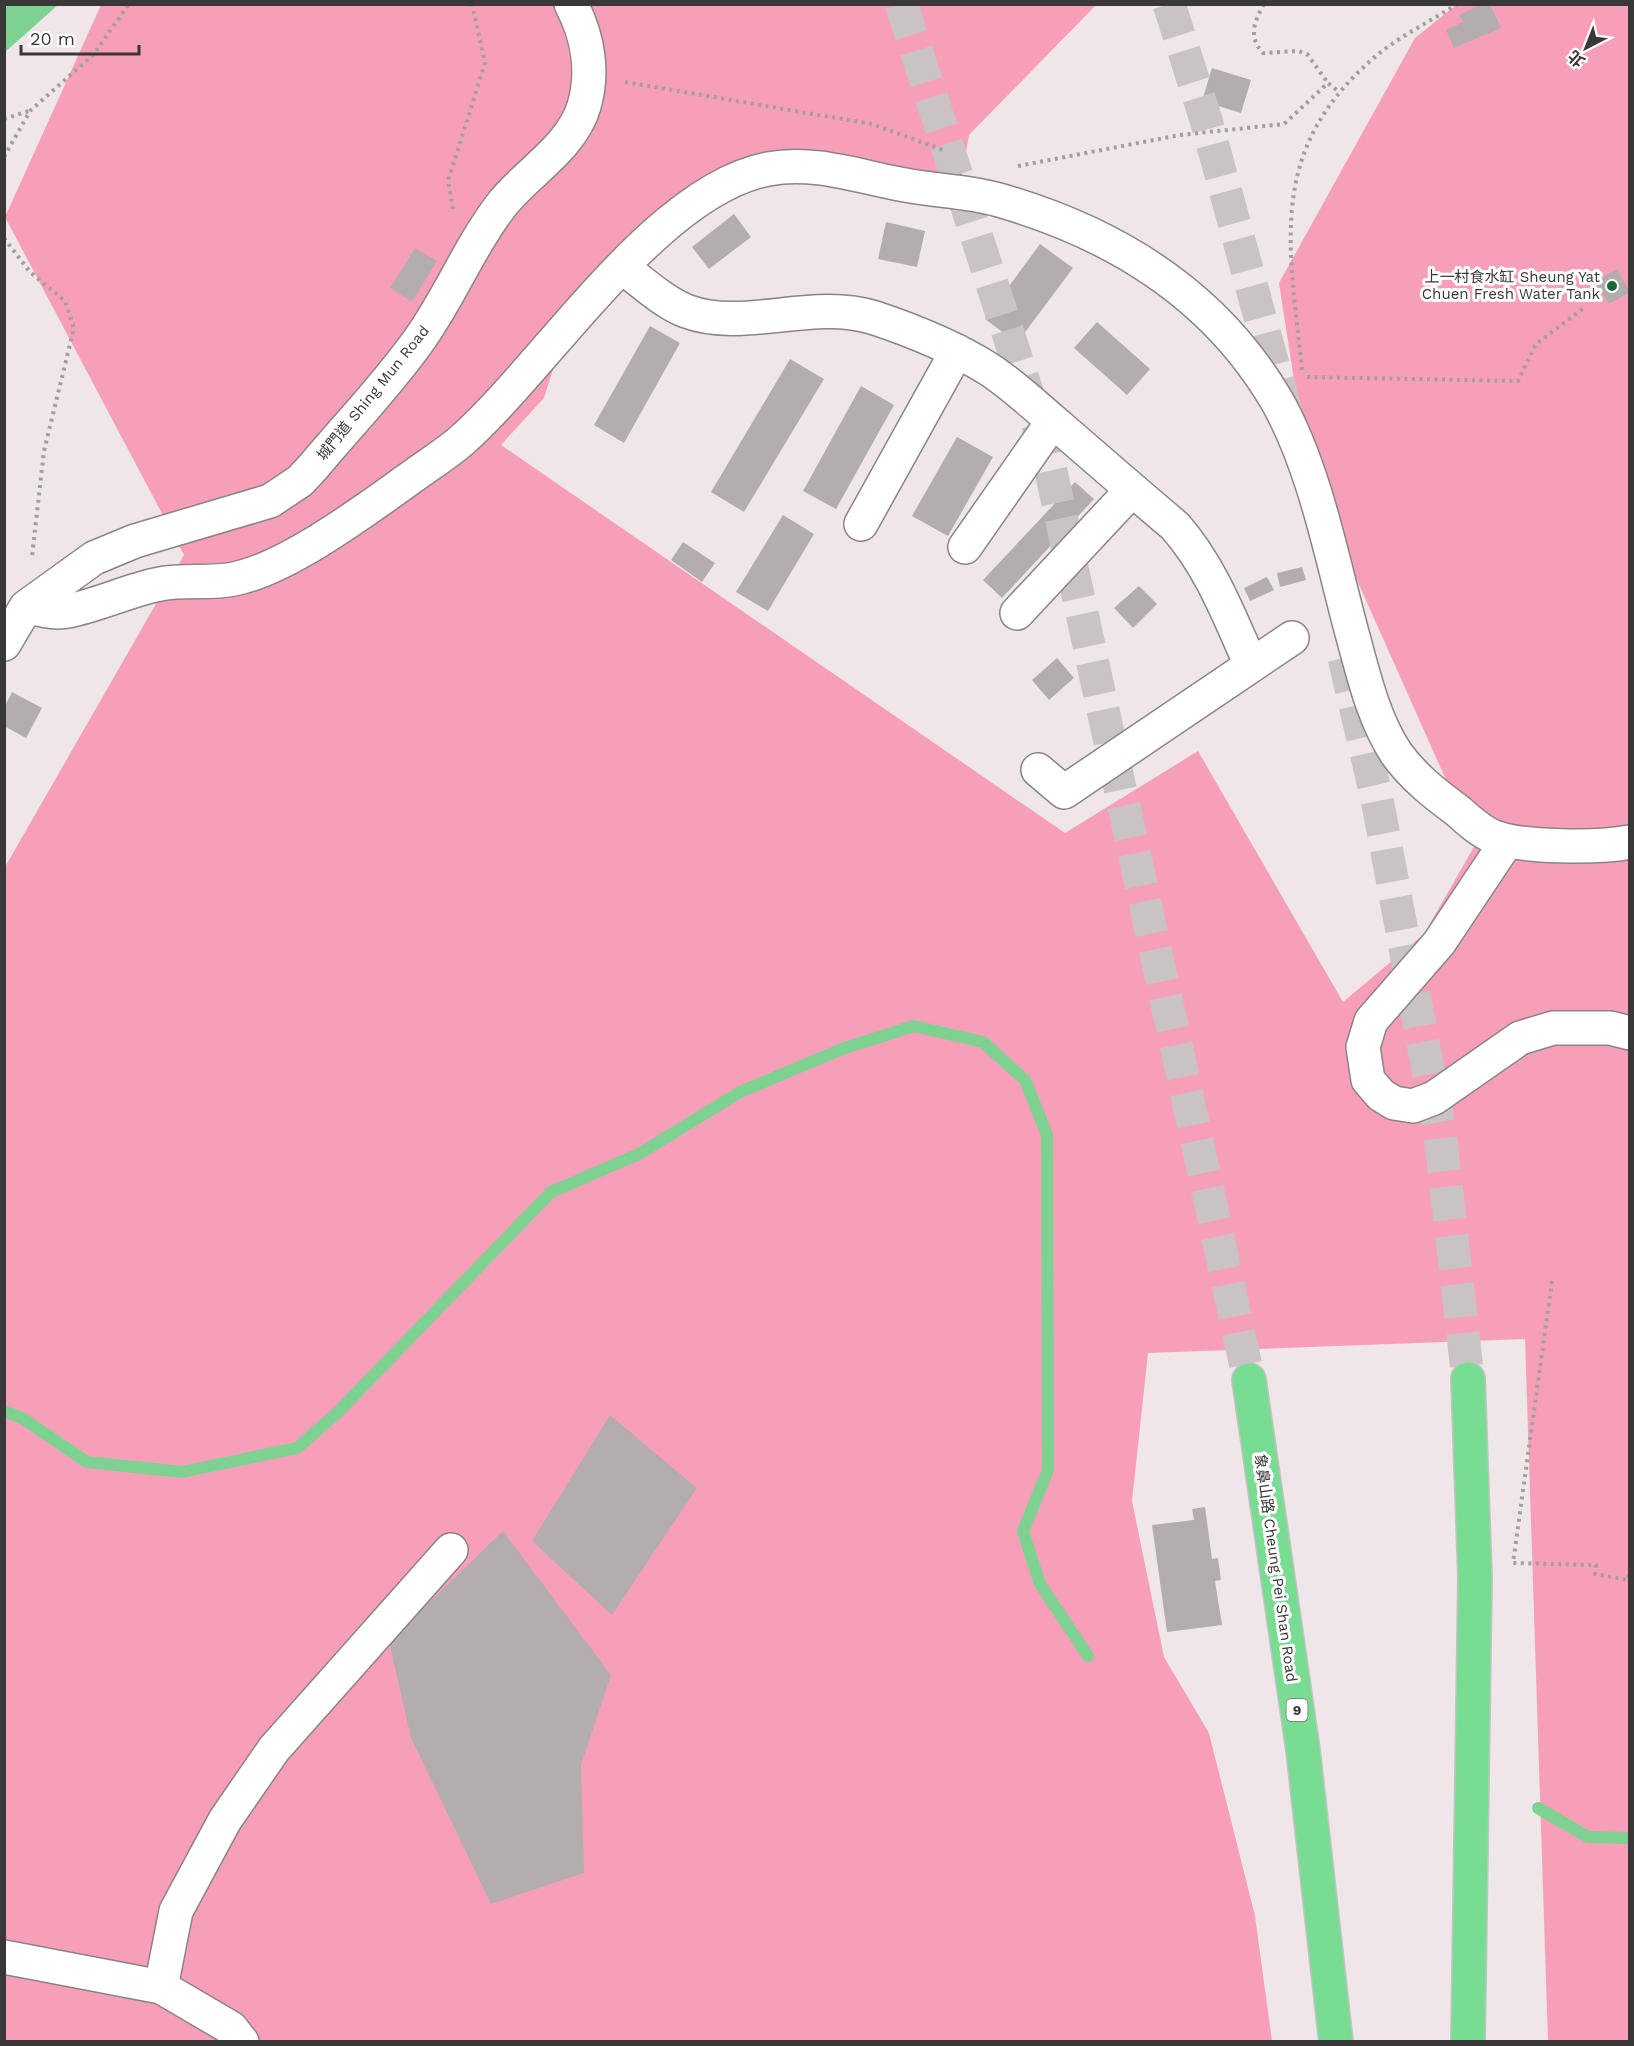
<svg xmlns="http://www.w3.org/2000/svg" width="1634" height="2046" viewBox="0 0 1634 2046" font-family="'Work Sans','Noto Sans TC',sans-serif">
<rect width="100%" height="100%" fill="#eee6e8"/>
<!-- green -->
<path fill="#f79fb9" d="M101 5H1096L969 135 961 180 823 151 765 153 609 256 531 342 555 363 544 398 501 445 1065 833 1198 751 1343 1002 1424 934 1475 845 1308 470 1279 283 1415 38 1456 5H1629V2041H1548L1525 1339 1148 1353 1132 1501 1164 1657 1209 1733 1255 1916 1272 2041 5 2042V867L184 555 5 217Z"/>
<!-- water -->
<path fill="#7dd191" d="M5 4H58V5L5 52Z"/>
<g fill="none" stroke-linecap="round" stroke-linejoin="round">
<!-- stream -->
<path stroke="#7dd191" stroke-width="12" d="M4 1411 22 1418 87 1462 182 1472 297 1448 337 1413 551 1192 639 1154 740 1092 842 1049 914 1026 983 1042 1025 1080 1047 1135 1048 1470 1023 1531 1040 1584 1088 1656
M1538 1808 1588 1837 1630 1838"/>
</g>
<!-- building -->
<path fill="#b4adae" d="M1482 4H1490L1501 28 1454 48 1446 30 1463 22 1459 15Z
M1212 68 1251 80 1241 113 1202 101Z
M734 214 751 237 709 269 692 247Z
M886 222 925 231 917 267 878 259Z
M1040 244 1073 268 1017 343 985 319Z
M415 248 437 261 412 302 390 288Z
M1617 269 1630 292 1609 304 1595 282Z
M1097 322 1150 369 1127 395 1074 348Z
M650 326 680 343 624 443 594 425Z
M790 359 824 379 744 512 711 492Z
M861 386 894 405 836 509 803 491Z
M957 437 993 457 948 536 912 516Z
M1075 482 1094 499 1002 598 983 580Z
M783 515 814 534 768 611 736 592Z
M683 542 715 563 702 582 671 560Z
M1302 567 1306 580 1280 587 1277 573Z
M1267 577 1274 590 1250 601 1244 588Z
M1139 586 1157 604 1133 628 1114 608Z
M1057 658 1074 678 1049 700 1032 680Z
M12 692 42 708 26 738 4 726V708Z
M610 1415 697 1488 612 1615 532 1541Z
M1205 1507 1212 1559 1218 1558 1221 1580 1215 1581 1222 1625 1167 1632 1152 1525 1194 1520 1192 1509Z
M503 1531 611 1675 581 1765 584 1873 491 1904 411 1738 389 1641Z"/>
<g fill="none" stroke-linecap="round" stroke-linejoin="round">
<!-- highway-tunnel -->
<path stroke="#cac3c5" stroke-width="33" stroke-dasharray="33 16" stroke-linecap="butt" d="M901 4 1047 453 1249 1380
M1169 4 1206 120 1286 412
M1344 658 1377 799 1440 1133 1468 1379"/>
<!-- minor casing -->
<g stroke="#8b8486" stroke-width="36">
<path id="minor" d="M622 267C641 281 663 302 686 311 744 333 812 298 875 318 914 331 953 347 987 368 1014 385 1037 408 1061 428 1099 461 1137 494 1175 526 1211 567 1229 616 1251 665
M861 524 957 351
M965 547 1053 421
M26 607C39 609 55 614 68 611 99 605 129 590 160 584 184 579 210 584 234 579 288 568 364 511 409 479 426 466 445 455 461 441 546 366 656 190 768 169 815 160 859 177 905 185 936 191 969 191 999 200 1114 233 1215 295 1277 401 1315 468 1332 559 1352 633 1363 673 1373 718 1396 753 1413 777 1435 794 1458 811 1468 820 1480 831 1492 836 1519 848 1600 848 1630 842
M1017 613 1132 490
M4 644 26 607 94 558 135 541 270 501 300 481 314 466C349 424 388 384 419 340 450 297 470 245 503 203 528 172 572 147 584 106 594 72 588 36 571 4
M1038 770 1064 792 1292 638
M1507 841 1439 943 1371 1021 1363 1047 1368 1080 1381 1095 1394 1103 1413 1106 1434 1098 1520 1038 1553 1028H1610L1630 1033
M4 1957 161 1987 231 2028 242 2042
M161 1987 176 1911 225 1820 274 1749 451 1550"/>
</g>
<!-- highway casing -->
<g stroke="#c4c3c3" stroke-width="36">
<path id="highway" d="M1468 1379 1475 1578 1468 2042
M1249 1380 1303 1750 1336 2042"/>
</g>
<!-- path -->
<path stroke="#a49e9f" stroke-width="4" stroke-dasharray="3 4.5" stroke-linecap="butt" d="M1264 4C1254 22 1248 37 1263 53L1298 51 1307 54 1328 83
M625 82 872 124 943 150
M4 119 29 111
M4 157 30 111 93 55 129 4
M1018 166 1180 135 1284 124 1328 83 1338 91
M453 209 448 181 485 63 472 4
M4 238 30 272 65 301 74 328 44 451 32 556
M1302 370C1289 242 1266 150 1376 56 1400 36 1431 21 1457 4
M1307 377 1518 381 1536 344 1585 307
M1552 1281 1513 1563 1596 1565 1595 1574 1628 1580 1630 1566"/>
<!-- minor -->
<use href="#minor" stroke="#fff" stroke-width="33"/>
<!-- highway -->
<use href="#highway" stroke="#78dd92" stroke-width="33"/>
</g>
<!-- markers -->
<circle fill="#1c6735" stroke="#fff" stroke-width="2" cx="1612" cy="286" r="6"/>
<g text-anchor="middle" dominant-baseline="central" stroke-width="6" stroke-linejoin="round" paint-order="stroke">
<!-- shield labels -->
<rect fill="#fff" stroke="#757374" stroke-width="1.5" x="1286.5" y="1699" width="21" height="22" rx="4.5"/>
<g font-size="14" font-weight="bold" fill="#3a3738">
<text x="1297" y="1710">9</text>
</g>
<!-- poi labels -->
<g font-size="15" fill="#3a3738" stroke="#fff" text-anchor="end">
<text x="1600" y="277">上一村食水缸 Sheung Yat<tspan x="1600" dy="17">Chuen Fresh Water Tank</tspan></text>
</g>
<!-- street labels -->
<g font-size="15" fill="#3a3738" stroke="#fff">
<text transform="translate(373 393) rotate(-51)">城門道 Shing Mun Road</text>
<text transform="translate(1276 1568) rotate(82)">象鼻山路 Cheung Pei Shan Road</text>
</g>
</g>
<!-- border -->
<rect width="1634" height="2046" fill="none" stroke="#3a3738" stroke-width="12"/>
<!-- north arrow -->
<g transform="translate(1586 48) rotate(222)" stroke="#ffffff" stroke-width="4.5" paint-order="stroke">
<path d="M0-4.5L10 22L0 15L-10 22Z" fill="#3a3738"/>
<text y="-9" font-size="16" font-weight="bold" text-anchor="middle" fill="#3a3738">北</text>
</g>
<!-- scale -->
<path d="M21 45v9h118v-9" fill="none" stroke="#3a3738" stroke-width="3"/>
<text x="30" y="45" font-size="18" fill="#3a3738" stroke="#ffffff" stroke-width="4.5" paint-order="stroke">20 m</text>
</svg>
